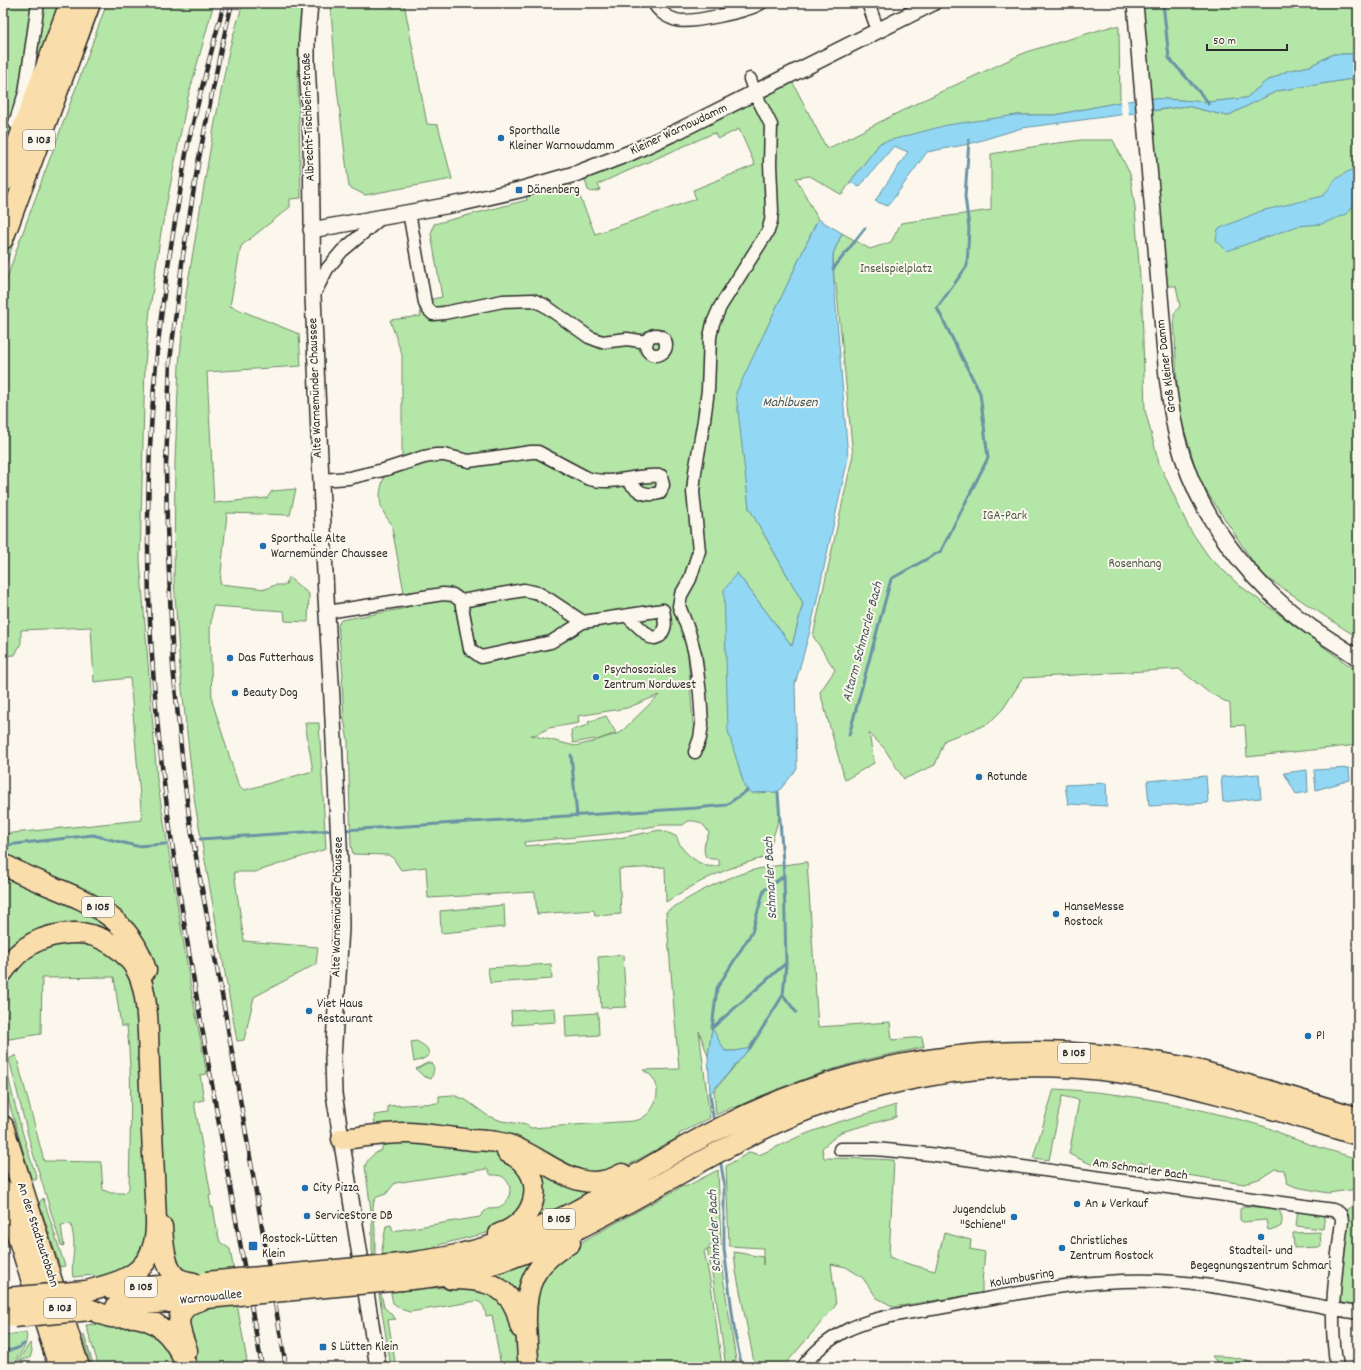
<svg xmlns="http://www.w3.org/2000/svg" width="1361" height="1370" viewBox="0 0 1361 1370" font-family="Dekko,sans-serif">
<rect width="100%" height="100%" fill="#fbf7ec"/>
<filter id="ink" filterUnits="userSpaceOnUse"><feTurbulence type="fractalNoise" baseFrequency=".025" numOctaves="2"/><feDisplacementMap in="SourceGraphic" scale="8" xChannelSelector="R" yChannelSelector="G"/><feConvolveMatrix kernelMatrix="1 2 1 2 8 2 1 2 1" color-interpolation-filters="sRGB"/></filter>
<g filter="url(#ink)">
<!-- green -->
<path fill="#b4e6a7" stroke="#708869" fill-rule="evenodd" d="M3 3H63L3 156Z
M97 3H102L25 209 3 273V260Z
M107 3H214L187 101 161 232 150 309 145 364 140 560 157 779 191 989 207 1074 200 1075 204 1100 194 1102 211 1195 209 1196 211 1207H213L217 1230 220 1242 230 1249 234 1272 194 1276 181 1272 167 1243 154 993 152 975 136 939 3 858V834L142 820 130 678 94 682 91 627 21 630V643L15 655 3 656V291L16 251Z
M243 3H303L298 49V85L301 198 290 199V207L241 246 230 306 299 334 301 366 207 372 214 503 267 498 272 491 296 489 290 515 227 513 220 584 266 589 275 585H286L288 577 309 594 308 622 285 621 284 611 213 606 210 630 212 701 239 787 245 790 313 771 305 723H319L326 849 255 872H234L244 941 318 947 316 964 254 997 244 1040 237 1041 195 804 180 671 174 578 175 462 179 365 186 294 212 138 229 50Z
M332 3H404L427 124 438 125 452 179 365 195 349 187 337 88 331 12Z
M1143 3H1358V54H1333L1310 66 1287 71 1265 82 1246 98 1208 102 1150 98Z
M1113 26 1119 27 1120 102 1055 115H1017L880 143 850 182 842 195 810 176 796 178 818 219 738 390 749 508 803 603 792 646 737 573 752 793 778 792 779 818 767 857C730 866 698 881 666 902L665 867 619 869 621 914 595 916 594 910 537 914 535 892 428 898 426 867 401 870 393 858 388 855 353 854 351 846 348 741 344 719 342 682 343 676 338 625 341 620 407 608 391 523C375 505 379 490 387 469L402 464V355L390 320 421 316 418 302 442 297 431 234 434 224 527 200 526 194 565 181 578 192 595 234 696 199 693 190 755 165 739 129 718 139 714 133 598 184 600 190 592 192 588 190 585 180 587 175 792 81 827 149 917 103 1026 52ZM693 631 701 653 706 693 707 725 693 724 688 655 684 635ZM659 695 620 733 597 740 616 733 606 716 588 722 589 725 571 730 573 743 595 739 596 741 575 746 531 735H535L549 728 579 723 578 716 627 708ZM688 821C699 820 704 824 709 833 705 842 702 848 706 857L711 859H718L720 865C715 866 711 867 707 866 695 862 679 849 677 837L671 834 660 830 614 839 525 846 524 842 607 834 661 825H683Z
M1358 78V638L1261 574 1199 480 1178 408 1174 314 1180 306 1176 286H1167L1152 111 1187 106 1227 116 1277 91Z
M1082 140H1113L1130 174 1135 208 1142 306 1145 410 1159 463 1189 528 1209 557 1239 585 1358 672V745L1247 757 1245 725 1231 726 1230 704 1208 692 1179 669 1023 678 1003 709 988 724 945 740 935 765 904 779 884 748 869 733 874 763 845 780 820 692 835 670 813 636 853 455 836 283 834 282 833 254 842 233 870 249 891 242 901 223 991 210V154L1050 144Z
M807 862 818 1027 890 1022 892 1040 922 1037 924 1047C903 1052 881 1056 861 1061 817 1073 775 1089 734 1108L733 1107 716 1115 714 1091 749 1049 735 1051H725L712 1029 708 1056 699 1031 710 1118 679 1134V1137L623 1168 596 1176 425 1125 411 1123 375 1125 374 1115 388 1113V1106L439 1103V1096L453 1095 466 1100 488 1116 502 1121 527 1125 531 1128 633 1121C638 1120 642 1119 645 1116 657 1108 662 1086 651 1076 649 1073 645 1072 643 1070L679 1069 666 912C697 892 730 874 767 867 780 865 794 864 807 862Z
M3 870 78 903 129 945 93 930 3 962Z
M504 905 505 927 441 933 440 911Z
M81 939 113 952 135 977 151 1218 145 1253 116 1276 94 1278 93 1275 73 1277C71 1266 74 1255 74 1244 74 1237 72 1230 71 1224L61 1225 64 1246 61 1245 30 1143 9 1059 16 1055 44 1161 101 1162 103 1190 111 1193H125L129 1189C130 1135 133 1081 127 1026H121L114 977 42 978 41 1034 3 1040 7 1020V1015L3 1009V988L7 977 36 947Z
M623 955 626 1007 601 1008 598 957Z
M551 964 552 979 490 983 488 968Z
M555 1008 556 1022 512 1025 511 1011Z
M598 1013 599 1035 566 1037 565 1015Z
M416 1041C422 1044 429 1047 429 1055L423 1059 414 1062 411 1042Z
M5 1061C13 1101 24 1140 37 1179L35 1180 31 1178 5 1089 3 1077V1063Z
M427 1063H431C436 1068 433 1073 431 1079L423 1076 416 1069Z
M1054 1089C1126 1092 1197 1107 1266 1127 1275 1130 1283 1135 1291 1138 1313 1146 1336 1152 1358 1159V1189L1328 1193 1296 1187 1287 1183 1284 1170 1275 1169 1261 1178 1244 1184 1155 1170 1141 1162 1137 1168 1093 1165 1069 1154 1079 1100 1062 1096 1049 1160 1033 1158Z
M896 1105V1117L841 1132 822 1148 824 1158 875 1159 894 1160 889 1257 909 1264 935 1271 944 1233 971 1240 970 1249 985 1252 982 1282V1293L894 1307 877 1298 862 1277 846 1267 831 1264 836 1305 783 1367H755L736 1271 734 1252 763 1257V1265V1248L729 1246 726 1166 750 1152 759 1155 798 1137 832 1124Z
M402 1143C431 1144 471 1144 497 1154 506 1157 514 1164 521 1169L528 1200 495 1231 442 1244 414 1254 384 1258 382 1249 386 1226 391 1225 393 1231 480 1217C482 1214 484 1211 487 1210 490 1207 495 1208 499 1207 509 1203 514 1188 506 1180 503 1175 497 1175 491 1175L487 1169 395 1183 386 1194 377 1197 374 1201 373 1208 375 1229V1257H373L372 1248V1218L365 1166C369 1157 373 1154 382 1150V1145Z
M534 1168 593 1190 531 1223Z
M718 1170 721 1246 710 1245 708 1249 719 1251 737 1367H726L714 1284 707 1249 704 1251 711 1285 722 1367H535L531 1293 565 1251 683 1186 685 1187Z
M43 1198 65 1266 60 1267 39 1203Z
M1358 1202V1308L1337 1304 1343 1212Z
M1244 1206 1278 1209C1282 1214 1283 1220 1281 1226L1276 1229 1268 1230 1266 1220 1243 1222 1240 1220V1209Z
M1298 1210 1325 1214 1323 1229 1296 1226Z
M1320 1232 1321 1247 1294 1248 1293 1233Z
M536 1256 521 1296 483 1276Z
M421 1285 431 1288 476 1287 504 1302 517 1332 522 1367H501L492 1315 486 1316C485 1309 484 1304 477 1301L410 1312 403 1310 393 1303 390 1289Z
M379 1294H381L384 1307 396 1319 388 1320 396 1367H391Z
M237 1304 248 1367H197L184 1332V1319L197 1308Z
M118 1322 154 1331 181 1367H99L86 1325Z
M6 1332 7 1335 26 1332C30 1346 16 1362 3 1366V1333Z
M84 1335 94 1367H92L82 1336Z
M30 1343 32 1351 30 1358 15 1362 21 1356Z
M1212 1356C1229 1356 1244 1357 1258 1367H1221Z"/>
<!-- water -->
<path fill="#92d8f4" stroke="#6993a4" d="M1333 54H1358V78L1277 91 1227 116 1187 106 1022 128 969 144 927 152 888 206 875 201 908 152 894 146 859 187 850 182 880 143 947 125 1017 115H1055L1120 102 1150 98 1208 102 1246 98 1265 82 1287 71 1310 66Z
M1358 168V201L1346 214 1322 224 1298 226 1227 251 1216 240 1218 229 1261 211 1323 196 1336 179 1349 171Z
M818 219 842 233 833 254V269L848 458 810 631 795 684 797 769 778 792 752 793 745 788 728 731 724 590 737 573 792 646 803 603 749 508 736 393Z
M1349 768 1350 780 1316 790 1314 770Z
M1307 770 1308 792 1296 794 1284 773Z
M1259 774 1261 798 1223 802 1221 777Z
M1206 776 1208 803 1149 806 1147 781Z
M1106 783 1107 806 1068 804 1065 785Z
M712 1028 725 1051H735L750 1048 710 1094 708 1056Z"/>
<!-- pier -->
<path fill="#fbf7ec" d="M1120 100H1127L1129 116 1122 117Z"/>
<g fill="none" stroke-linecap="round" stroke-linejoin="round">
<!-- stream -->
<path stroke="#6993a4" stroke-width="3" d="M1163 3 1169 58 1208 102V104
M833 269 865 228
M849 735 891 579 941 551 988 458 980 393 937 308 967 266 969 228 965 196 969 140
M571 755 577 816
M344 830 696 808 726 805 748 790
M200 839 334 830
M7 845 93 835 136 846 166 844
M783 995 796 1012
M712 1028 786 963 784 876 778 792
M712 1028 717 988 752 932 764 890 784 876
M750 1048 783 995 786 964
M710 1094 714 1123
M720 1158 724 1183V1249L735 1335 742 1367
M3 1349C11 1352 17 1349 24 1344"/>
<!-- minor casing -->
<g stroke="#2b2b2b" stroke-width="15">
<path id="minor" d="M654 3C658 11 667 17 676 20 688 24 750 11 761 3
M868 3 878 31
M15 123 25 93 38 3
M409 212 425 303 428 309 433 314 444 313 503 301 533 300 544 305 589 337 602 342 627 339 647 342
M313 296 327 269 342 251 381 218
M646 345a10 10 0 1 1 20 0a10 10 0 1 1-20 0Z
M321 480 349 478 387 469 424 457 436 455H444L469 461 531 452H538L587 478C612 487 636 473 661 476L663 485 660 493C642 497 638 491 626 479
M461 601 470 649 481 657 551 642 583 622
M327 612 443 594 453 595 461 601 524 590 529 591 538 593 550 600 583 622 663 610C665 622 667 626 660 636L655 638 650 637 627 616
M695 752 700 738 702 724 700 694 695 654 689 632 679 606 681 595 690 579 699 551 693 492 695 472 704 420 708 390 710 337 713 323 720 307 768 231 771 221 772 211 770 164 771 125 755 93 750 79
M840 1149H875L929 1154 1333 1210C1339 1212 1342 1214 1342 1221 1336 1270 1328 1318 1337 1367
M803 1367C815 1350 831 1338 849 1329 880 1315 916 1312 949 1306 1018 1293 1087 1278 1158 1281 1226 1284 1292 1302 1358 1313"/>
</g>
<!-- tertiary casing -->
<g stroke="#2b2b2b" stroke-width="18">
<path id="tertiary" d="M310 3 307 39V62L311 140 313 296 326 597 332 699 340 864 341 928 333 1058 334 1094 378 1367
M1135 3 1167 377C1170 397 1172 417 1177 437 1196 514 1248 582 1312 628 1327 638 1343 648 1358 658
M311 230 462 203 519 190 578 173 630 153 676 132 933 3"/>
</g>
<!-- trunk casing -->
<g stroke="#2b2b2b" stroke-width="23">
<path id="trunk" d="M3 182 70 3
M3 239 90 3
M3 864C58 896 125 899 146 970
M3 972C20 946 42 934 74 933 99 932 127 950 138 973 149 995 148 1040 149 1065 151 1117 154 1169 156 1220 157 1244 149 1267 126 1278 114 1284 100 1287 87 1291
M3 1126 79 1367
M342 1139C364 1137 387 1132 409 1133 430 1134 451 1138 472 1140 487 1141 500 1141 514 1147 551 1162 580 1198 622 1174
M3 1190 59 1367
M162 1227C163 1242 164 1271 179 1279 183 1281 189 1282 194 1283
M499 1234C540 1221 549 1171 507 1152
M400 1264C420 1261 441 1259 460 1254 500 1245 538 1230 574 1212 594 1202 612 1189 631 1178 661 1160 692 1142 724 1126 869 1052 1028 1035 1188 1068 1204 1071 1220 1077 1237 1082 1277 1093 1318 1105 1358 1118
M451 1279C478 1279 505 1282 516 1310 518 1316 519 1322 521 1328
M402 1280C438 1277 476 1270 511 1258 551 1244 588 1224 625 1204 665 1182 704 1159 745 1138 857 1079 993 1054 1118 1072 1200 1085 1279 1111 1358 1135
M111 1289 193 1284
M116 1307 207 1298
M91 1310C97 1312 105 1316 111 1317 120 1318 128 1316 136 1317 163 1321 177 1343 187 1367
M187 1350C178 1328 171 1308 201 1300
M529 1367C527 1353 527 1338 526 1324 525 1284 534 1263 570 1243"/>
</g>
<!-- minor -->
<use href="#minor" stroke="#fbf7ec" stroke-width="12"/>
<!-- tertiary -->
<use href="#tertiary" stroke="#fbf7ec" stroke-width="15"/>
<!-- trunk -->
<use href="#trunk" stroke="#f9deab" stroke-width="20"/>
<!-- rail casing -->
<g stroke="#2b2b2b" stroke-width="4.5">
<path id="rail" d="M224 3C212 50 199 97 188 144 184 162 182 181 179 199 159 308 148 419 148 530 147 702 174 871 204 1039 223 1148 243 1258 262 1367
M232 3 221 49 199 158 183 255 170 361 166 466 167 526 173 667 184 777 190 823 201 884 223 1000 286 1367"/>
</g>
<!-- rail -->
<use href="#rail" stroke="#fbf7ec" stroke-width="3" stroke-dasharray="9" stroke-linecap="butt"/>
<!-- trunk-bridge casing -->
<g stroke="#2b2b2b" stroke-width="23" stroke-linecap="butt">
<path id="trunk-bridge" d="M206 1282 400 1264
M7 1298 85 1291
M207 1298 402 1280
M14 1317 91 1310"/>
</g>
<!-- trunk-bridge -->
<use href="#trunk-bridge" stroke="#f9deab" stroke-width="20"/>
</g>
</g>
<!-- markers -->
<g fill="#1f6fb2" stroke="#fbf7ec" stroke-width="1.5">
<circle cx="501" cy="138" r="4"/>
<rect x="515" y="186" width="8" height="8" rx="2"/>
<circle cx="263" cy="546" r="4"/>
<circle cx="230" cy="658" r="4"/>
<circle cx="596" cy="677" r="4"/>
<circle cx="235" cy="693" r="4"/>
<circle cx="979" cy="777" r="4"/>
<circle cx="1056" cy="914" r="4"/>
<circle cx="309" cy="1011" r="4"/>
<circle cx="1308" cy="1036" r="4"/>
<circle cx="305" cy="1188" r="4"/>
<circle cx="1077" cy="1204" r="4"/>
<circle cx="307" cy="1216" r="4"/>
<circle cx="1014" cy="1217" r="4"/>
<circle cx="1261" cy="1237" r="4"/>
<rect x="248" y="1241" width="10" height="10" rx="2"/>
<circle cx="1062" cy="1248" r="4"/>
<rect x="319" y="1343" width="8" height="8" rx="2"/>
</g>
<g text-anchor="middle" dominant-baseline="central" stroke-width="4" stroke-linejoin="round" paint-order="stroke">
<!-- shield labels -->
<g fill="#fbf7ec" stroke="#696865" stroke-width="1">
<rect x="23" y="130" width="32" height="20" rx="3"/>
<rect x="82" y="897" width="32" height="20" rx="3"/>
<rect x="1058" y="1043" width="32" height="20" rx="3"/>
<rect x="543" y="1209" width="32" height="20" rx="3"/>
<rect x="125" y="1277" width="32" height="20" rx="3"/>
<rect x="44" y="1298" width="32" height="20" rx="3"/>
</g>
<g font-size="12" font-weight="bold" fill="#2b2b2b">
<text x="39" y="140">B 103</text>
<text x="98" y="907">B 105</text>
<text x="1074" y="1053">B 105</text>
<text x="559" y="1219">B 105</text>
<text x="141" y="1287">B 105</text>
<text x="60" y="1308">B 103</text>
</g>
<!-- street labels -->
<g font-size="13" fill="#2b2b2b" stroke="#fbf7ec">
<text transform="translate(309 117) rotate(-92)">Albrecht-Tischbein-Straße</text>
<text transform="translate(679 130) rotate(-25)">Kleiner Warnowdamm</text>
<text transform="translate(1167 366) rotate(-97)">Groß Kleiner Damm</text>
<text transform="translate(316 388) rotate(-92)">Alte Warnemünder Chaussee</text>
<text transform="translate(338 907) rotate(-89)">Alte Warnemünder Chaussee</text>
<text transform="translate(1140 1170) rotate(8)">Am Schmarler Bach</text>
<text transform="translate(37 1235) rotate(72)">An der Stadtautobahn</text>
<text transform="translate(1022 1279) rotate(-10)">Kolumbusring</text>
<text transform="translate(211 1298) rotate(-6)">Warnowallee</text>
</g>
<!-- poi labels -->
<g font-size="13" fill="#2b2b2b" stroke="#fbf7ec" text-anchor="start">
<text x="509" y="131">Sporthalle<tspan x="509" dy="15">Kleiner Warnowdamm</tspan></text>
<text x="527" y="190">Dänenberg</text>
<text x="271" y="539">Sporthalle Alte<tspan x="271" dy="15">Warnemünder Chaussee</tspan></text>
<text x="238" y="658">Das Futterhaus</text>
<text x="604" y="670">Psychosoziales<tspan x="604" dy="15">Zentrum Nordwest</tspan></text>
<text x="243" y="693">Beauty Dog</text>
<text x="987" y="777">Rotunde</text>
<text x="1064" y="907">HanseMesse<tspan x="1064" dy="15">Rostock</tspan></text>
<text x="317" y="1004">Viet Haus<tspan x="317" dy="15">Restaurant</tspan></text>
<text x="1316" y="1036">P1</text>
<text x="313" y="1188">City Pizza</text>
<text x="1085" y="1204">An &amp; Verkauf</text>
<text x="1006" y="1210" text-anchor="end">Jugendclub<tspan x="1006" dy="15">"Schiene"</tspan></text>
<text x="315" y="1216">ServiceStore DB</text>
<text x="262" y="1239">Rostock-Lütten<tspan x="262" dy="15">Klein</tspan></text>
<text x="1070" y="1241">Christliches<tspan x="1070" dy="15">Zentrum Rostock</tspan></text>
<text x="1261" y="1251" text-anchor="middle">Stadteil- und<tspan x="1261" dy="15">Begegnungszentrum Schmarl</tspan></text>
<text x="331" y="1347">S Lütten Klein</text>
</g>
<!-- park labels -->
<g font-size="13" fill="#4d5a4a" stroke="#fbf7ec">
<text x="896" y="269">Inselspielplatz</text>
<text x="1005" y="516">IGA-Park</text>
<text x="1135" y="564">Rosenhang</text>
</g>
<!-- water labels -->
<g font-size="14" font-style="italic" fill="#45565d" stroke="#fbf7ec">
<text x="790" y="403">Mahlbusen</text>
<text transform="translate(863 642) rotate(-75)">Altarm Schmarler Bach</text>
<text transform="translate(771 878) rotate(-93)">Schmarler Bach</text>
<text transform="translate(715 1231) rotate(-93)">Schmarler Bach</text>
</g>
</g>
<!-- margin -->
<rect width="1361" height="1370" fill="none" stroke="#fbf7ec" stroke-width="16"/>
<rect x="8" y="8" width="1345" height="1354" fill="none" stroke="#2b2b2b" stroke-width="1.5" filter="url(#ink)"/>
<!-- scale -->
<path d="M1207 44v6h80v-6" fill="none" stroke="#2b2b2b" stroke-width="2"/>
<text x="1213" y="44" font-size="12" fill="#2b2b2b" stroke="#fbf7ec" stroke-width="3" paint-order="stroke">50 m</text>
</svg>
